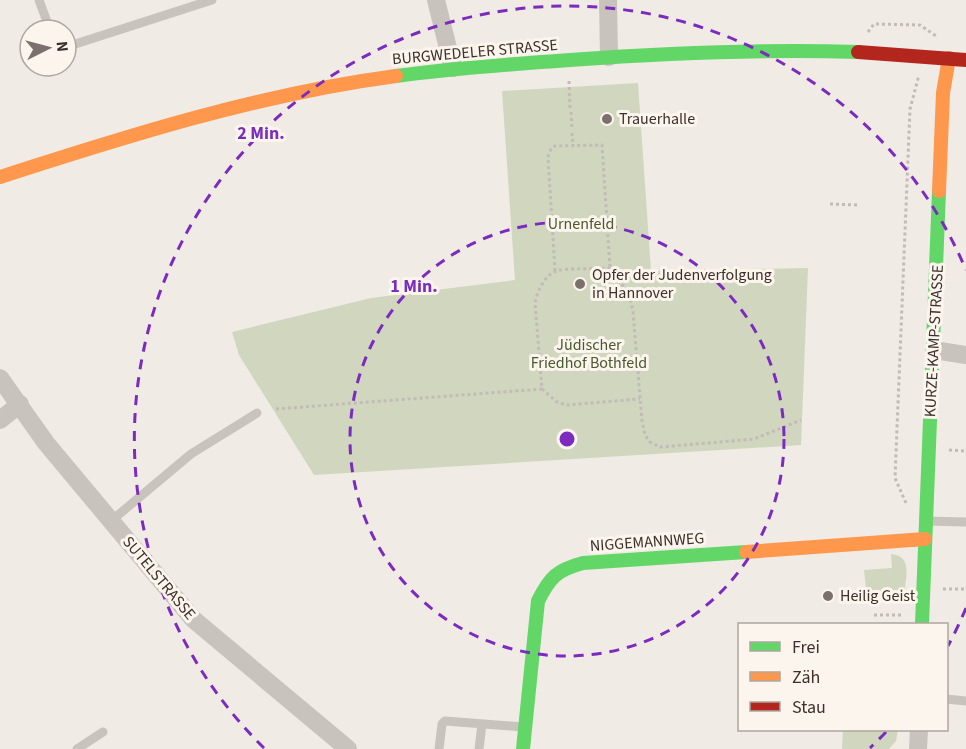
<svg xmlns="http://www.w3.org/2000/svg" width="966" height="749" viewBox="0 0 966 749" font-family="'Source Sans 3',sans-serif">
<rect width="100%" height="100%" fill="#f0ebe5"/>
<!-- green -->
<path fill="#d1d6bf" d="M638 83 651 271 808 268 801 445 314 475 239 355 232 332 371 298 515 280 502 91Z
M891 554C914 556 905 579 904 596L867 598 864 570 892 568Z
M843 730H898L896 741 889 749H842Z"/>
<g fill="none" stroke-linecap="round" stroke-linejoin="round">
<!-- path -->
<path stroke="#c2bbb6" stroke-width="3" stroke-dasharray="3 3" stroke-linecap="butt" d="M868 32 874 24 920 25 936 36
M569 81 570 109
M571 112 572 127
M572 133 573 146
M830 204 858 205
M555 271 548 157 551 149 555 146 602 145 610 268 629 294 633 311 642 421 645 435 650 442 660 447 754 439 801 420
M542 389 557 402 566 405 640 399
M276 409 542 389 535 303C537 292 544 276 556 271 564 268 599 269 610 268
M949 450 966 451
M906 503 895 478 910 109 919 75
M943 589H966
M874 615H902"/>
<!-- lane -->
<path stroke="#c9c3be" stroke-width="9" d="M39 0 50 30
M66 47 212 0
M111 521 191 454 257 413
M926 521 966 522
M946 699 966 701
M77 749 103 732
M439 749 442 724 445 721 523 727
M479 749 482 724"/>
<!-- street -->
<path stroke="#c9c3be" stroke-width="18" d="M436 0 453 68
M608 0 609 57
M934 350 966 355
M0 378 46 443 193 619 348 749
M0 420 20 404
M918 749 919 730"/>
<!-- fast -->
<path stroke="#63d668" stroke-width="14" d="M396 76C454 68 512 64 570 60 666 53 762 49 858 52
M922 624 939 191
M523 749 538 601C550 577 557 570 583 563L746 552"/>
<!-- slow -->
<path stroke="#ff974d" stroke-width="14" d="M0 177C130 135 260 94 396 76
M939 191 943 93 949 58
M746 552 925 539"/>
<!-- jam -->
<path stroke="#b3261e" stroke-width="14" d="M858 52 966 60"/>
</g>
<!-- distance rings -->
<g fill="none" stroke="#7b2cbf" stroke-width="3" stroke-dasharray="10 8">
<circle cx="567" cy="439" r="217"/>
<path d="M966 608A433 433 0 0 1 948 646M886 732A433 433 0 0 1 870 748M264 748A433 433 0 1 1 966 270"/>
</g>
<!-- markers -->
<g fill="#7a716c" stroke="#fbf5ee" stroke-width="2">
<circle cx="607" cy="119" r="6"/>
<circle cx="580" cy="284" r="6"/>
<circle cx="828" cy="596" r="6"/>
</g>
<g text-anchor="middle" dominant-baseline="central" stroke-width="6" stroke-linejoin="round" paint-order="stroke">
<!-- street labels -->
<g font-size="16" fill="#3b302b" stroke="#fbf5ee">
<text transform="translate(475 52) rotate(-5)">BURGWEDELER STRASSE</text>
<text transform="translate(934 341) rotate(-87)">KURZE-KAMP-STRASSE</text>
<text transform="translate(647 542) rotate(-4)">NIGGEMANNWEG</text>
<text transform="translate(159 578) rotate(50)">SUTELSTRASSE</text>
</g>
<!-- poi labels -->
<g font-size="16" fill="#3b302b" stroke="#fbf5ee" text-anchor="start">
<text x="619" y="119">Trauerhalle</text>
<text x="592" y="275">Opfer der Judenverfolgung<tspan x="592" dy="18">in Hannover</tspan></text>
<text x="840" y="596">Heilig Geist</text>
</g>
<!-- park labels -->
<g font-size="16" fill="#4a5a2e" stroke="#fbf5ee">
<text x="581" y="224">Urnenfeld</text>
<text x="589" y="345">Jüdischer<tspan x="589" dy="18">Friedhof Bothfeld</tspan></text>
</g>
</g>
<circle cx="567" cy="439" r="9" fill="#7b2cbf" stroke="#fbf5ee" stroke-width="3"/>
<g font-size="18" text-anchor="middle" font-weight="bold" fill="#7b2cbf" stroke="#fbf5ee" stroke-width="6" stroke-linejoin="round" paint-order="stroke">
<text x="261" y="139">2 Min.</text>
<text x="414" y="292">1 Min.</text>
</g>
<!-- legend -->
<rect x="738" y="623" width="210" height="108" fill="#fbf5ee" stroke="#aea6a0" stroke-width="1.5"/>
<rect x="750" y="642" width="30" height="9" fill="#63d668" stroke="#aea6a0" stroke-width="1.5"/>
<text x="792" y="653" font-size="18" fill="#3b302b">Frei</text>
<rect x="750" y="672" width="30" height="9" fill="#ff974d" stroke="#aea6a0" stroke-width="1.5"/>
<text x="792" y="683" font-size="18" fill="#3b302b">Zäh</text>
<rect x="750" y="702" width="30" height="9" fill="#b3261e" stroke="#aea6a0" stroke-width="1.5"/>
<text x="792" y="713" font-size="18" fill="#3b302b">Stau</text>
<!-- north arrow -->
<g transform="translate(48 48) rotate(84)"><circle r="28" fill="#fbf5ee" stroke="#aea6a0" stroke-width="1.5"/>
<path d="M0-4.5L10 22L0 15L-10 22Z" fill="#7a716c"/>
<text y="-9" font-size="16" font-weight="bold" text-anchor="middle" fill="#3b302b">N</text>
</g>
</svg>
